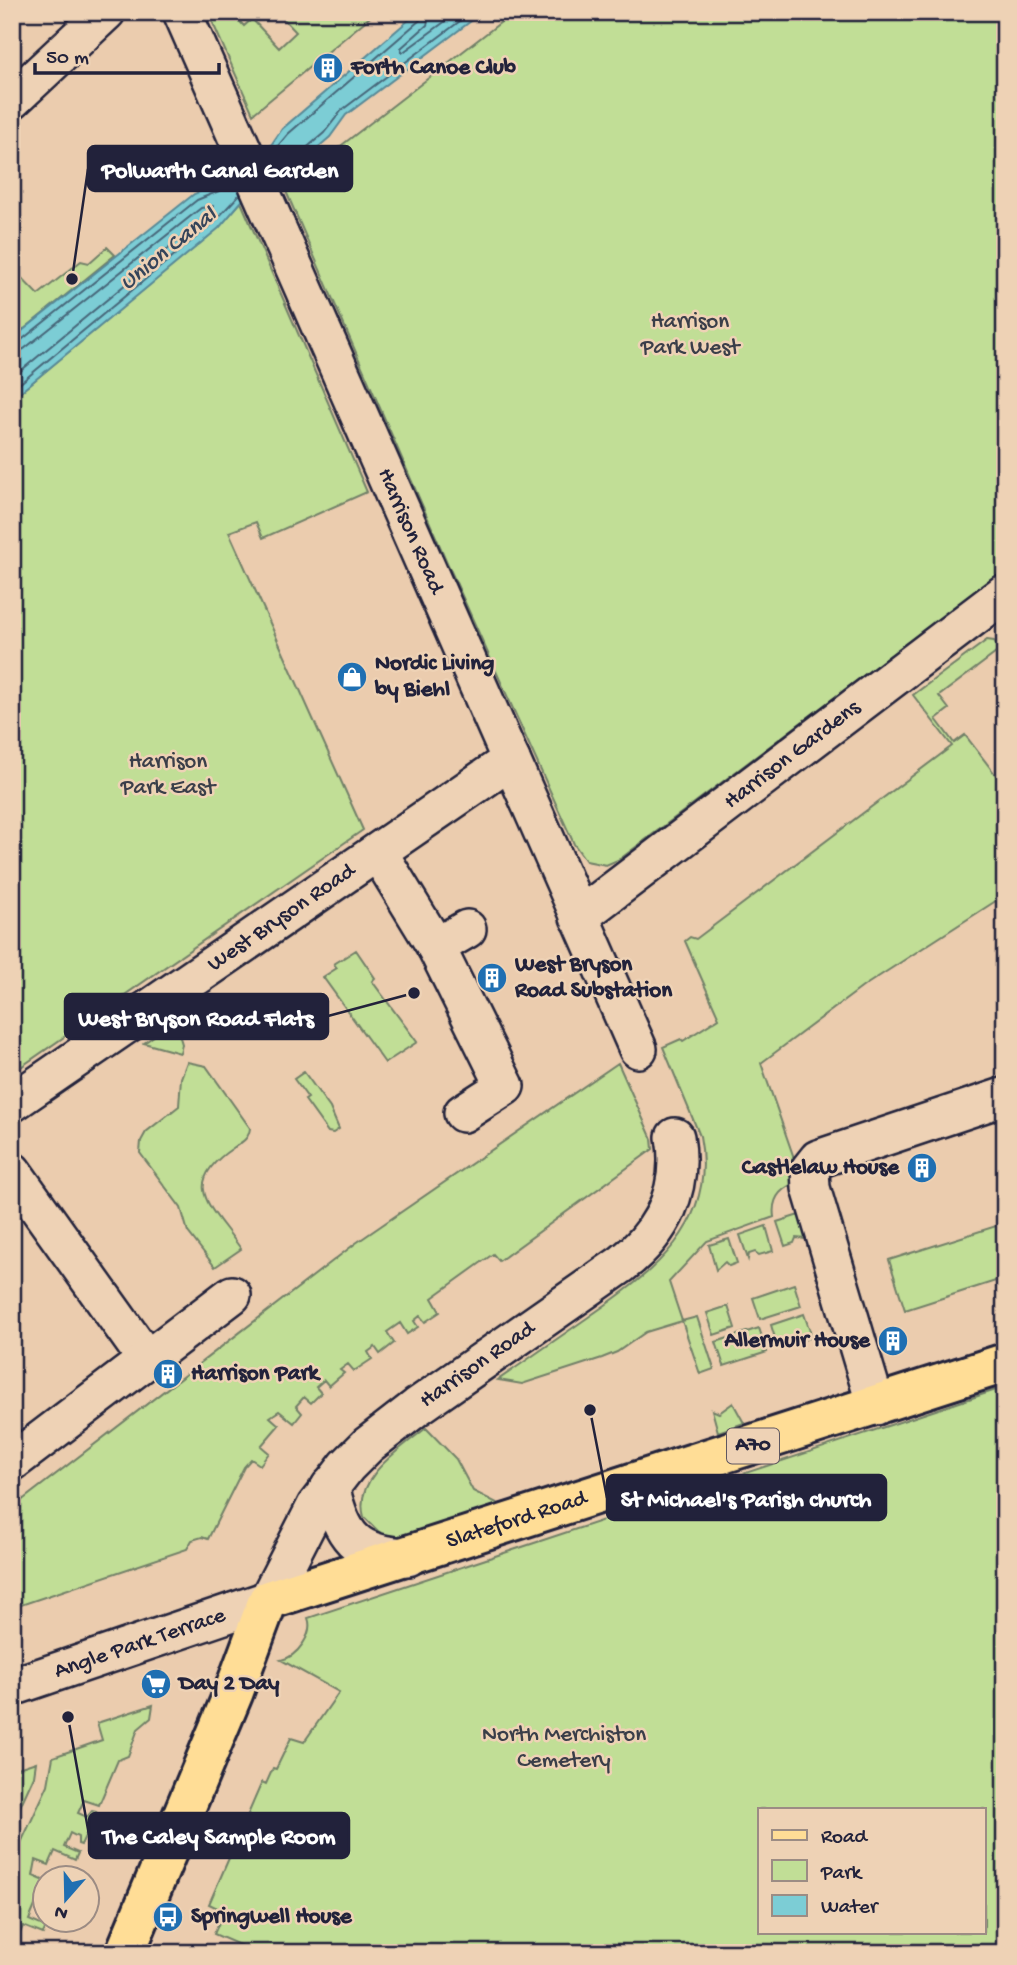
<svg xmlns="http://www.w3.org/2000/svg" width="1017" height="1965" viewBox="0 0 1017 1965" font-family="'Gochi Hand',sans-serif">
<rect width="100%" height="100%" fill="#ebccae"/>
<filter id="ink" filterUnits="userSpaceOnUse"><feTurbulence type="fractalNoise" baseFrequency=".0143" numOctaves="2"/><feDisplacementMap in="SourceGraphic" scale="14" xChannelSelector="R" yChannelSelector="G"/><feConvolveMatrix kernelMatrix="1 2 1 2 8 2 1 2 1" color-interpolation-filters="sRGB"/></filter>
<g filter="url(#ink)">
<!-- green -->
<path fill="#c1de96" stroke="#728068" stroke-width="2" fill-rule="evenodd" d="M208 12H231L244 26 252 19 279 48 296 32 277 12H376L253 114Z
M514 12H1005V569L620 859 606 865 586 861 574 844 449 567 285 189Z
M241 202 367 492 263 538 256 522 229 532 363 830 12 1073V399L218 228Z
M107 247 115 255 23 330 12 317V268L38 295 81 261 89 263Z
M987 640 994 641 1000 650 939 696 949 709 936 719 954 743 965 735 1005 787V895L864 986 761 1063 802 1181C783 1186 771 1196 774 1217L707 1241 669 1282 682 1321 697 1317 714 1369 700 1374 682 1321 646 1332 617 1352 602 1358 522 1384 498 1380C528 1359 557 1339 587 1318 652 1273 718 1225 700 1136L663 1047 681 1039 683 1041 719 1018 685 941 690 937 696 939 952 746 913 695Z
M356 950 375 978 372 981 417 1042 385 1063 323 977 337 968 334 964Z
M175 1021 182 1044 180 1053 144 1043Z
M187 1062 206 1066 250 1128C249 1139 242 1142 233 1148 178 1185 212 1207 241 1249L215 1267 188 1232 181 1208 140 1153 141 1141 146 1132 179 1106 181 1078Z
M618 1063 652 1139 653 1149 499 1261 493 1254 432 1298 440 1312 425 1322 420 1316 414 1321 418 1327 407 1334 400 1323 387 1332 394 1343 380 1354 375 1347 368 1352 372 1359 354 1371 348 1364 340 1370 344 1373 329 1386 324 1380 316 1387 321 1393 311 1403 304 1397 296 1406 302 1413 294 1423 279 1411 270 1417 279 1425 261 1446 269 1453 260 1465 251 1459 244 1467 208 1539 202 1537 192 1540 187 1549 18 1606 16 1600 12 1602V1508L356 1243Z
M304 1072 330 1108 339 1129 333 1133 328 1132 305 1100 308 1098 294 1079Z
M799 1215 807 1239 796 1238 794 1243 785 1246 777 1222Z
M766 1226 773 1251 759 1255 755 1252 749 1254 748 1259 740 1235Z
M996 1226 1005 1230V1278L905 1310 889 1260Z
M729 1239 737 1263 729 1266 725 1262 716 1270 709 1245Z
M794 1284 801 1306 760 1319 753 1298Z
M728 1306 735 1328 714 1335 707 1313Z
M804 1314 812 1337 778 1348 771 1325Z
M759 1328 767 1352 724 1366 716 1342Z
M1005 1387V1953H258L214 1934 224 1911 209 1904 262 1782 266 1784 273 1768 276 1769 291 1738 304 1742 339 1692 281 1660C297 1657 314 1634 308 1618ZM984 1809V1932H760V1809Z
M733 1403 744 1423 718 1432 712 1410 719 1413Z
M426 1428 456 1459 473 1491 499 1504 403 1537 382 1535 364 1517C353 1478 399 1450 426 1428Z
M153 1705 151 1718 138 1729 128 1756 118 1760 99 1805 84 1800 78 1813 87 1817 92 1811 96 1812 81 1845 78 1844V1837L70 1833 64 1847 78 1853 75 1860 55 1851 49 1865 36 1860 33 1876 45 1881V1895L40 1894 29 1920 46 1927 43 1934 23 1926 12 1952V1862L48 1785 53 1757 102 1740 97 1723Z
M36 1762 34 1776 12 1824V1770Z"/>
<!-- water -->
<path fill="#7ccdd5" stroke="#588997" stroke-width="2" d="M418 12H483L346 115 330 137 307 157 278 170 241 202 219 228 12 399V339L194 194 231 179 269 148 282 129Z"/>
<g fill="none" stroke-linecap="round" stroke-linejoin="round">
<!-- shore -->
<path stroke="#466679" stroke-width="2" d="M431 12 427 25 401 48 402 53 458 12
M268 158 288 134 420 20 422 12
M272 166 303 151 324 133 342 110 472 12
M12 344 19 342 197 200 236 184
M12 353 24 349 201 208 213 206 207 217 12 378
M12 390 213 223 240 194"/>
<!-- minor casing -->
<g stroke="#22223b" stroke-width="42">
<g id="minor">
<path id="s1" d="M182 12 638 1049"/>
<path d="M12 100 106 12"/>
<path d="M378 852 436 947 505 1086 463 1113"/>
<path id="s2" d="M579 917 1005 593"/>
<path d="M436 947 467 929"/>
<path id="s3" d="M12 1103 511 760"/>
<path d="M12 1171 147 1360"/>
<path d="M876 1406 811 1188 810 1169 818 1159 1003 1097"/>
<path d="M12 1462 232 1295"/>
<path d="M330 1487C343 1536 353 1555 408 1557"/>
<path id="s4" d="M12 1687 268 1600 316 1506 347 1466 368 1445 417 1407 622 1264C663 1232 684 1190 675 1137"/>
</g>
</g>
<!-- major casing -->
<g stroke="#22223b" stroke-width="44">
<g id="major">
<path id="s5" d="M125 1953 233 1694 268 1600 1005 1363"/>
</g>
</g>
<!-- minor -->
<use href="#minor" stroke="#eed2b5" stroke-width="37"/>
<!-- major -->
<use href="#major" stroke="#ffdd96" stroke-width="38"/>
</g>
</g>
<!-- icons -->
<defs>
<g id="building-disc" transform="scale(1.575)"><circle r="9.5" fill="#1f6fb2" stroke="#eed2b5"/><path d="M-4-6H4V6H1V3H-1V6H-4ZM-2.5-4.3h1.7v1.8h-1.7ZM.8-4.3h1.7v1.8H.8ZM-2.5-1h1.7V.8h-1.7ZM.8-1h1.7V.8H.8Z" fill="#fff"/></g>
<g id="shop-disc" transform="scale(1.575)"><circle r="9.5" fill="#1f6fb2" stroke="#eed2b5"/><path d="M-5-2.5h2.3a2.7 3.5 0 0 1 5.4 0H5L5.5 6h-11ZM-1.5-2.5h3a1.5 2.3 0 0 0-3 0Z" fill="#fff"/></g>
<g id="supermarket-disc" transform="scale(1.575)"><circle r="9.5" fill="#1f6fb2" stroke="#eed2b5"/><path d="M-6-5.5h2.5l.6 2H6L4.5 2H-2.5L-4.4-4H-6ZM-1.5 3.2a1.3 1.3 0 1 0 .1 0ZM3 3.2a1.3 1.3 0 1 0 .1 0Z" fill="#fff"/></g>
<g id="bus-disc" transform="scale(1.575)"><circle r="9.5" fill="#1f6fb2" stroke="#eed2b5"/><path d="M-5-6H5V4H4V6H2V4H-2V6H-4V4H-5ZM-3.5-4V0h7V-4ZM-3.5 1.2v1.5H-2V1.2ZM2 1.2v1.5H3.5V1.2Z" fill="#fff"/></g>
</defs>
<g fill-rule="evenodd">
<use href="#building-disc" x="328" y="68"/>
<use href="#shop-disc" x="352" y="677"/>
<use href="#building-disc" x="492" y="978"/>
<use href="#building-disc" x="922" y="1168"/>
<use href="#building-disc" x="893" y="1341"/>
<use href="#building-disc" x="168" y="1374"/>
<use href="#supermarket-disc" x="156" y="1684"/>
<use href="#bus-disc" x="168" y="1917"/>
</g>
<g text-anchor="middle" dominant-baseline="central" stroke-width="5" stroke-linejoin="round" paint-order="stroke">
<!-- shield labels -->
<rect fill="#eed2b5" stroke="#5f5760" stroke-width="2" x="727" y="1428.5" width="52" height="35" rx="5"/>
<g font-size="21" font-weight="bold" fill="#22223b">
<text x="753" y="1446">A70</text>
</g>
<!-- poi labels -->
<g font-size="23" font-weight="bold" fill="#22223b" stroke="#eed2b5" text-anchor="start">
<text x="351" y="68">Forth Canoe Club</text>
<text x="375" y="664">Nordic Living<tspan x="375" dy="26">by Biehl</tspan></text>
<text x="515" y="965">West Bryson<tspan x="515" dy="26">Road Substation</tspan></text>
<text x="899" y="1168" text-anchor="end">Castlelaw House</text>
<text x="870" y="1341" text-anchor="end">Allermuir House</text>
<text x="191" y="1374">Harrison Park</text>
<text x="179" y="1684">Day 2 Day</text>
<text x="191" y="1917">Springwell House</text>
</g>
<!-- park labels -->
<g font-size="23" fill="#3a3e49" stroke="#eed2b5">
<text x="690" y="322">Harrison<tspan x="690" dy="26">Park West</tspan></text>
<text x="168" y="762">Harrison<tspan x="168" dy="26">Park East</tspan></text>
<text x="564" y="1735">North Merchiston<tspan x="564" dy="26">Cemetery</tspan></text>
</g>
<!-- street labels -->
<g font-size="23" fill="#22223b" stroke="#eed2b5">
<text stroke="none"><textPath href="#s1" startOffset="567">Harrison Road</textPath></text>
<text stroke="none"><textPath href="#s2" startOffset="268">Harrison Gardens</textPath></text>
<text stroke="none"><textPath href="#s3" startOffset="327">West Bryson Road</textPath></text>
<text stroke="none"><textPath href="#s4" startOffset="592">Harrison Road</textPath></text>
<text stroke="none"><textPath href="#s5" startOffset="642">Slateford Road</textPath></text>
<text stroke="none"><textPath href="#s4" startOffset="135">Angle Park Terrace</textPath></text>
</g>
<!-- water labels -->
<g font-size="24" font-style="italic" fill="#34445a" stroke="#eed2b5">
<text transform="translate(169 250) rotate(-39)">Union Canal</text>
</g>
</g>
<!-- callouts -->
<path fill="none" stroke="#22223b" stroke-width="2.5" d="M72 279L88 169M414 993L328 1016M590 1410L607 1498M68 1717L89 1835"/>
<g fill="#22223b" stroke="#eed2b5" stroke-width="2.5">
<circle cx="72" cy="279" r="7"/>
<circle cx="414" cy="993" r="7"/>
<circle cx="590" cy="1410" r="7"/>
<circle cx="68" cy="1717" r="7"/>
</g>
<g fill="#22223b" stroke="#22223b" stroke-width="2.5">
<rect x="88" y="146" width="264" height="45" rx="7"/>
<rect x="65" y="994" width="263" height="45" rx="7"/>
<rect x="607" y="1475" width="279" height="45" rx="7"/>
<rect x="89" y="1813" width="260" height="45" rx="7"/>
</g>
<g font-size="24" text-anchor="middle" font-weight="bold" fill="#fff">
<text x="220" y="177">Polwarth Canal Garden</text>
<text x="196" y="1025">West Bryson Road Flats</text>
<text x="746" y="1506">St Michael's Parish church</text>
<text x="219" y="1843">The Caley Sample Room</text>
</g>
<!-- margin -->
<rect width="1017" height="1965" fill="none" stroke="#eed2b5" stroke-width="42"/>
<rect x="21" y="21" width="975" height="1923" fill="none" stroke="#22223b" stroke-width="2.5" filter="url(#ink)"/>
<!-- legend -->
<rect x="758" y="1808" width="228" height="126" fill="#eed2b5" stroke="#9c8c84" stroke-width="2"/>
<rect x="772" y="1830" width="35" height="10" fill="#ffdd96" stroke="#9c8c84" stroke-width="2"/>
<text x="821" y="1842" font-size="21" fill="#22223b">Road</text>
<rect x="772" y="1860" width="35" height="21" fill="#c1de96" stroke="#9c8c84" stroke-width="2"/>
<text x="821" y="1878" font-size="21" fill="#22223b">Park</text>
<rect x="772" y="1895" width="35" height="21" fill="#7ccdd5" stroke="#9c8c84" stroke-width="2"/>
<text x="821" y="1912" font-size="21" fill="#22223b">Water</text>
<!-- north arrow -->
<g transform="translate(66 1899) rotate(200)"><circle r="33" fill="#eed2b5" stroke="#9c8c84" stroke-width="2"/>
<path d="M0-5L12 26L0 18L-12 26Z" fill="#1f6fb2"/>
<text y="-10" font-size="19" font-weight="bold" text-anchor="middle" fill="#22223b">N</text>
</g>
<!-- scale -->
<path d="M35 63v10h184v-10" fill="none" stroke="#22223b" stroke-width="3.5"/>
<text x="46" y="63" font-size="21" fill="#22223b" stroke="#eed2b5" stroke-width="5" paint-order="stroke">50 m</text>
</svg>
